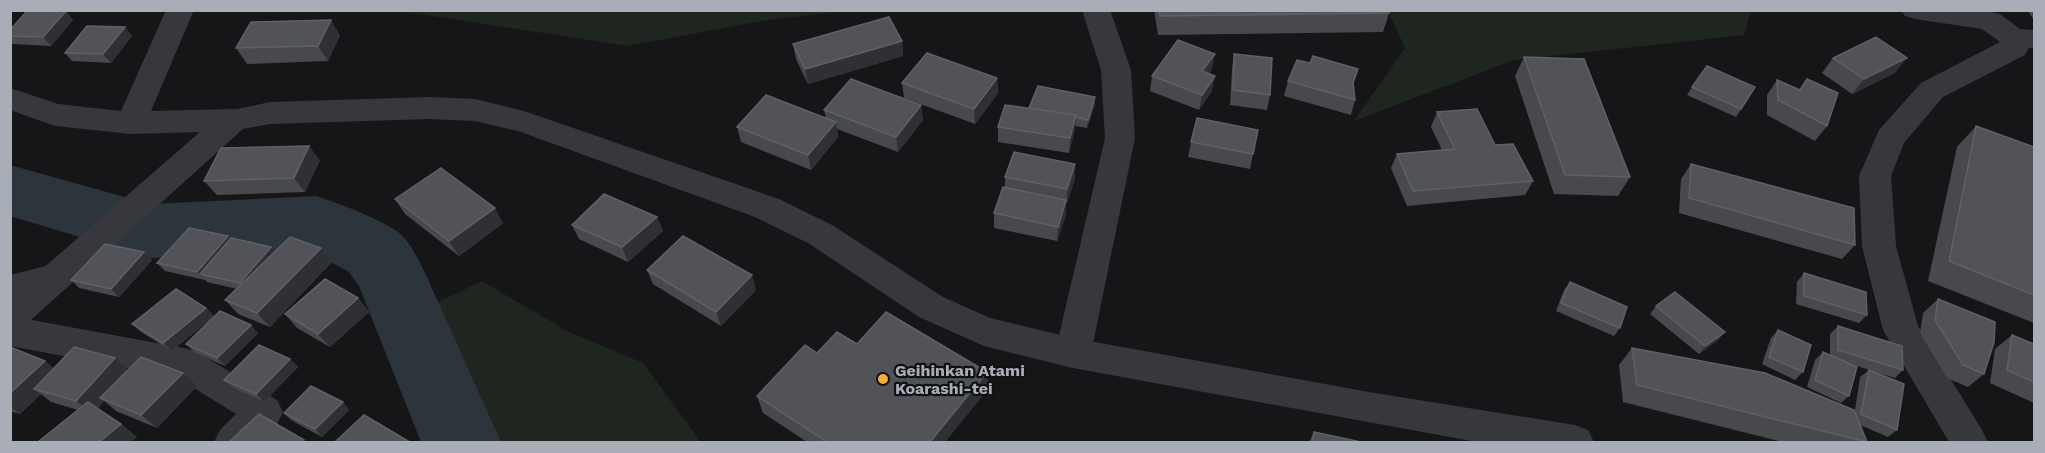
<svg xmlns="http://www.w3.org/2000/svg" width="2045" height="453" viewBox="0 0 2045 453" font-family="'Work Sans',sans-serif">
<rect width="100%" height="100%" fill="#161618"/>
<!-- green -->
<path fill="#1e261f" d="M400 11V10L844 11 767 20 628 46Z
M1388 11H1751L1744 35 1514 60 1354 121 1405 48Z
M482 281 567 331 643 363 701 442H454L417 340 438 302Z"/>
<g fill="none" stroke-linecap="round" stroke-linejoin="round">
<!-- river -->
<path fill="#2c353c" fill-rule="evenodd" d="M10 165 150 204 316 196C338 203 380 219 398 232 410 241 419 261 426 275L501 442H421L359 286 349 272 308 250 150 258 10 216Z"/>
<!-- minor -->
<path fill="#37383d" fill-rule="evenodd" d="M166 10H194L151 111 234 109 245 112 249 120 245 128 234 131 131 134 55 126 10 110V88L58 104 121 111Z
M1082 10H1110L1131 70 1135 138 1091 353 1086 364 1073 368 1060 364 1055 353 1105 138 1101 70Z
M1901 10H1982L2000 14 2020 29 2034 30V48H2029L2025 55 1943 97 1904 143 1891 176 1896 246 1918 326 1982 430 1988 442H1949L1883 330 1862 246 1859 176 1879 130 1921 83 2000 42 1982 29 1915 19 1905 16Z
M54 264 66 268 71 278 66 288 10 303V275Z
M10 316 184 348 197 352 277 400 283 412 277 424 258 442H214L220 430 236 414 176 377 10 346Z"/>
<!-- tertiary -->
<path fill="#37383d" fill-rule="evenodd" d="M429 97 475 99 524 111 779 199 832 225 943 297 990 318 1073 338 1369 392 1575 425 1588 430 1594 442H1477L1073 368 984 346 919 317 808 243 755 217 518 131 475 121 429 119 270 124 243 129 22 328 10 332V297L223 112 270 102Z"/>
</g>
<!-- wall -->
<path fill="#47494d" d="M1154 10H1388L1389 13 1383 32 1158 35Z
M2027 10H2034V20Z
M66 11 73 20 51 46 13 44 10 42V30Z
M340 35 328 61 247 64 236 48Z
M132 36 111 63 72 61 65 53Z
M902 41 903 56 808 84 796 59 793 44Z
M1234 54 1270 95 1267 110 1230 105 1232 69Z
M1524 57 1630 177 1618 196 1554 194 1515 76Z
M1833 58 1895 73 1852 94 1822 73Z
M1212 69 1209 73 1212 91 1199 110 1150 91 1152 76Z
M997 78 998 93 975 124 904 98 902 83Z
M1807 79 1827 126 1815 141 1767 115V95L1777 80 1799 90Z
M1288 81 1355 100 1351 115 1284 96Z
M1692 87 1741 109 1736 117 1687 95Z
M1095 97V105L1087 128 1075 126 1069 153 998 142V127L1029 108Z
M921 105 923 120 898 152 837 129 838 137 811 170 741 142 737 127 826 118 824 110Z
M1437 112 1495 145 1533 181 1525 195 1407 206 1391 168 1397 154 1442 150 1431 127Z
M1976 126 2034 147V323L1928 281 1957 147Z
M1258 130 1250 169 1188 157 1191 142Z
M320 160 305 192 217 195 204 181Z
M1075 164V179L1066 204V214L1057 241 994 228V213L1005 187V177Z
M1691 164 1855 245 1842 259 1679 213 1681 179Z
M395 199 503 223 459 256 405 214Z
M657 217 663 231 628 262 579 239 572 225Z
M228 236 231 239 271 247 275 252 321 248 332 262 270 327 238 314 225 300 237 289 207 282 205 280 165 271 157 263Z
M144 252 152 260 119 297 79 288 71 280Z
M647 270 756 290 721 326 653 284Z
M1804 273 1867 315 1859 323 1796 304 1797 282Z
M1570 282 1620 328 1614 336 1556 311 1564 290Z
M358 298 369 312 330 347 297 328 285 314Z
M1938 299 1984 374 1968 387 1947 378 1920 333 1923 313Z
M1656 306 1725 332 1718 340 1699 354 1650 314Z
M206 308 214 316 172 351 141 332 132 324Z
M1838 326 1903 370 1895 378 1872 371 1897 430 1888 437 1860 425 1867 442H1783L1623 402 1619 365 1632 348 1855 410 1860 377 1869 370 1846 362 1849 396 1841 403 1807 387 1815 360 1823 352 1830 355V334Z
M1778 330 1803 372 1795 380 1762 364 1771 338Z
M258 333 225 366 194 352 186 344Z
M2012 335 2034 344V403L1990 383 1995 349Z
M857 344 987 372 988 389 945 442H807L763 413 757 396 817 353Z
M10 347 54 368 115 358 128 370 197 386 157 428 116 411 104 401 98 408 121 424 137 437 130 442H38L78 410 51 402 41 394 20 414 10 411Z
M290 359 298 367 264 402 232 387 224 380Z
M343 402 349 410 322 437 291 420 284 413Z
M1314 432 1361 442H1309Z"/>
<!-- shaded-wall -->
<path fill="#2f3033" d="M66 11 73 20 51 46 43 37Z
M331 20 340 35 328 61 318 46Z
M125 27 132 36 111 63 103 54Z
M902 41 903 56 808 84 805 69Z
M1215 54 1212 69 1200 86 1202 71Z
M1907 58 1895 73 1852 94 1864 79Z
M1215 76 1212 91 1199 110 1202 95Z
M997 78 998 93 975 124 974 109Z
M1095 97V105L1087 128 1088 120Z
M921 105 923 120 898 152 896 137Z
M1076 115 1075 130 1069 153 1070 138Z
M836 122 838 137 811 170 808 155Z
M309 146 320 160 305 192 294 178Z
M1075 164V179L1067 204V189Z
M1066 200V214L1057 241 1058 227Z
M10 204 15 207 10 221Z
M495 208 503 223 459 256 449 241Z
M657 217 663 231 628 262 622 247Z
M228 236 235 244 200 274 205 280 197 272Z
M271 247 278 255 247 291 240 283Z
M321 248 332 262 270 327 257 313Z
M144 252 152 260 119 297 111 289Z
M752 275 756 290 721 326 716 312Z
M358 298 369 312 330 347 318 334Z
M206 308 214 316 172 351 163 343Z
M251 325 258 333 225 366 217 358Z
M1725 332 1718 340 1699 354 1705 346Z
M115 358 131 372 100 398 104 401 93 414 76 401Z
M290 359 298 367 264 402 256 394Z
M45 361 62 374 34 389 41 394 20 414 10 407V393Z
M987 372 988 389 945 442H930Z
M183 373 197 386 157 428 141 415Z
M343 402 349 410 322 437 315 429Z
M121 424 137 437 130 442H99Z"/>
<!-- building -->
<path fill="#525359" stroke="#5f6168" stroke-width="1.5" d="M28 10H47L66 11 43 37 10 36V30Z
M1159 10H1388L1389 13 1160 16Z
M889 17 902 41 805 69 793 44Z
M331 20 318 46 236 48 251 22Z
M87 26 125 27 103 54 65 53Z
M1876 37 1907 58 1864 79 1833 58Z
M1178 40 1215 54 1202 71 1215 76 1202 95 1152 76Z
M927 53 997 78 974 109 902 83Z
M1234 54 1272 58 1270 95 1233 90Z
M1313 56 1358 69 1353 83 1355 100 1288 81 1297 60 1310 63Z
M1524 57 1584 59 1630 177 1565 175Z
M1707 66 1755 87 1741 109 1692 87Z
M851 79 921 105 896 137 824 110Z
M1807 79 1838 93 1827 126 1778 100 1777 80 1800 90Z
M1038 86 1095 97 1088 120 1075 117 1076 115 1029 108Z
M766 95 836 122 808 155 737 127Z
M1005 105 1076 115 1070 138 998 127Z
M1477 109 1495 145 1513 144 1533 181 1413 191 1397 154 1455 149 1437 112Z
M1197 118 1258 130 1253 154 1191 142Z
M1976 126 2034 147V295L1949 261Z
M309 146 294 178 204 181 221 148Z
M1014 152 1075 164 1067 189 1005 177Z
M1691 164 1854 208 1855 245 1689 198Z
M441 168 495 208 449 241 395 199Z
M1003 187 1066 200 1058 227 994 213Z
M604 194 657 217 622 247 572 225Z
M189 228 228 236 197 272 157 263Z
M683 236 752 275 716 312 647 270Z
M290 237 321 248 257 313 225 300Z
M231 238 271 247 240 283 200 274Z
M105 244 144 252 111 289 71 280Z
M1804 273 1866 292 1867 315 1804 296Z
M325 279 358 298 318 334 285 314Z
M1570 282 1627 307 1620 328 1561 303Z
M176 289 206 308 163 343 132 324Z
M1675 292 1725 332 1705 346 1656 306Z
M1938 299 1995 322 1994 342 1984 374 1963 365 1935 320Z
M220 311 251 325 217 358 186 344Z
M886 312 987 372 930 442H827L757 396 805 345 817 353 837 332 857 344Z
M1838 326 1902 346 1903 370 1838 350Z
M1778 330 1811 345 1803 372 1769 357Z
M2012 335 2034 344V382L2007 370Z
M259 345 290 359 256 394 224 380Z
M10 347 45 361 10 393Z
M74 347 115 358 76 401 34 389Z
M1632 348 1765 373 1854 410 1867 442 1637 385Z
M1823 352 1857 367 1849 396 1815 380Z
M141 357 183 373 141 415 100 398Z
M1869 370 1904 384 1897 430 1861 414Z
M311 386 343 402 315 429 284 413Z
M88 402 121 424 99 442H38Z
M259 414 304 440 302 442H229Z
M364 415 408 441 406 442H335Z
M1314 432 1361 442H1312Z"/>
<!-- markers -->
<circle fill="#f2b134" stroke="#111113" stroke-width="2" cx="883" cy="379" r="6"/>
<g text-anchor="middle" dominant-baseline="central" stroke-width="4.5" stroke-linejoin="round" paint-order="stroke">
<!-- poi labels -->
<g font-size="16" font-weight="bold" fill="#a8adb8" stroke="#111113" text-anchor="start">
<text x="895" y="370">Geihinkan Atami<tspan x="895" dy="18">Koarashi-tei</tspan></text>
</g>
</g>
<!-- border -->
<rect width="2045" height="453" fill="none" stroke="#a8adb8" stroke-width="24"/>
</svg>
